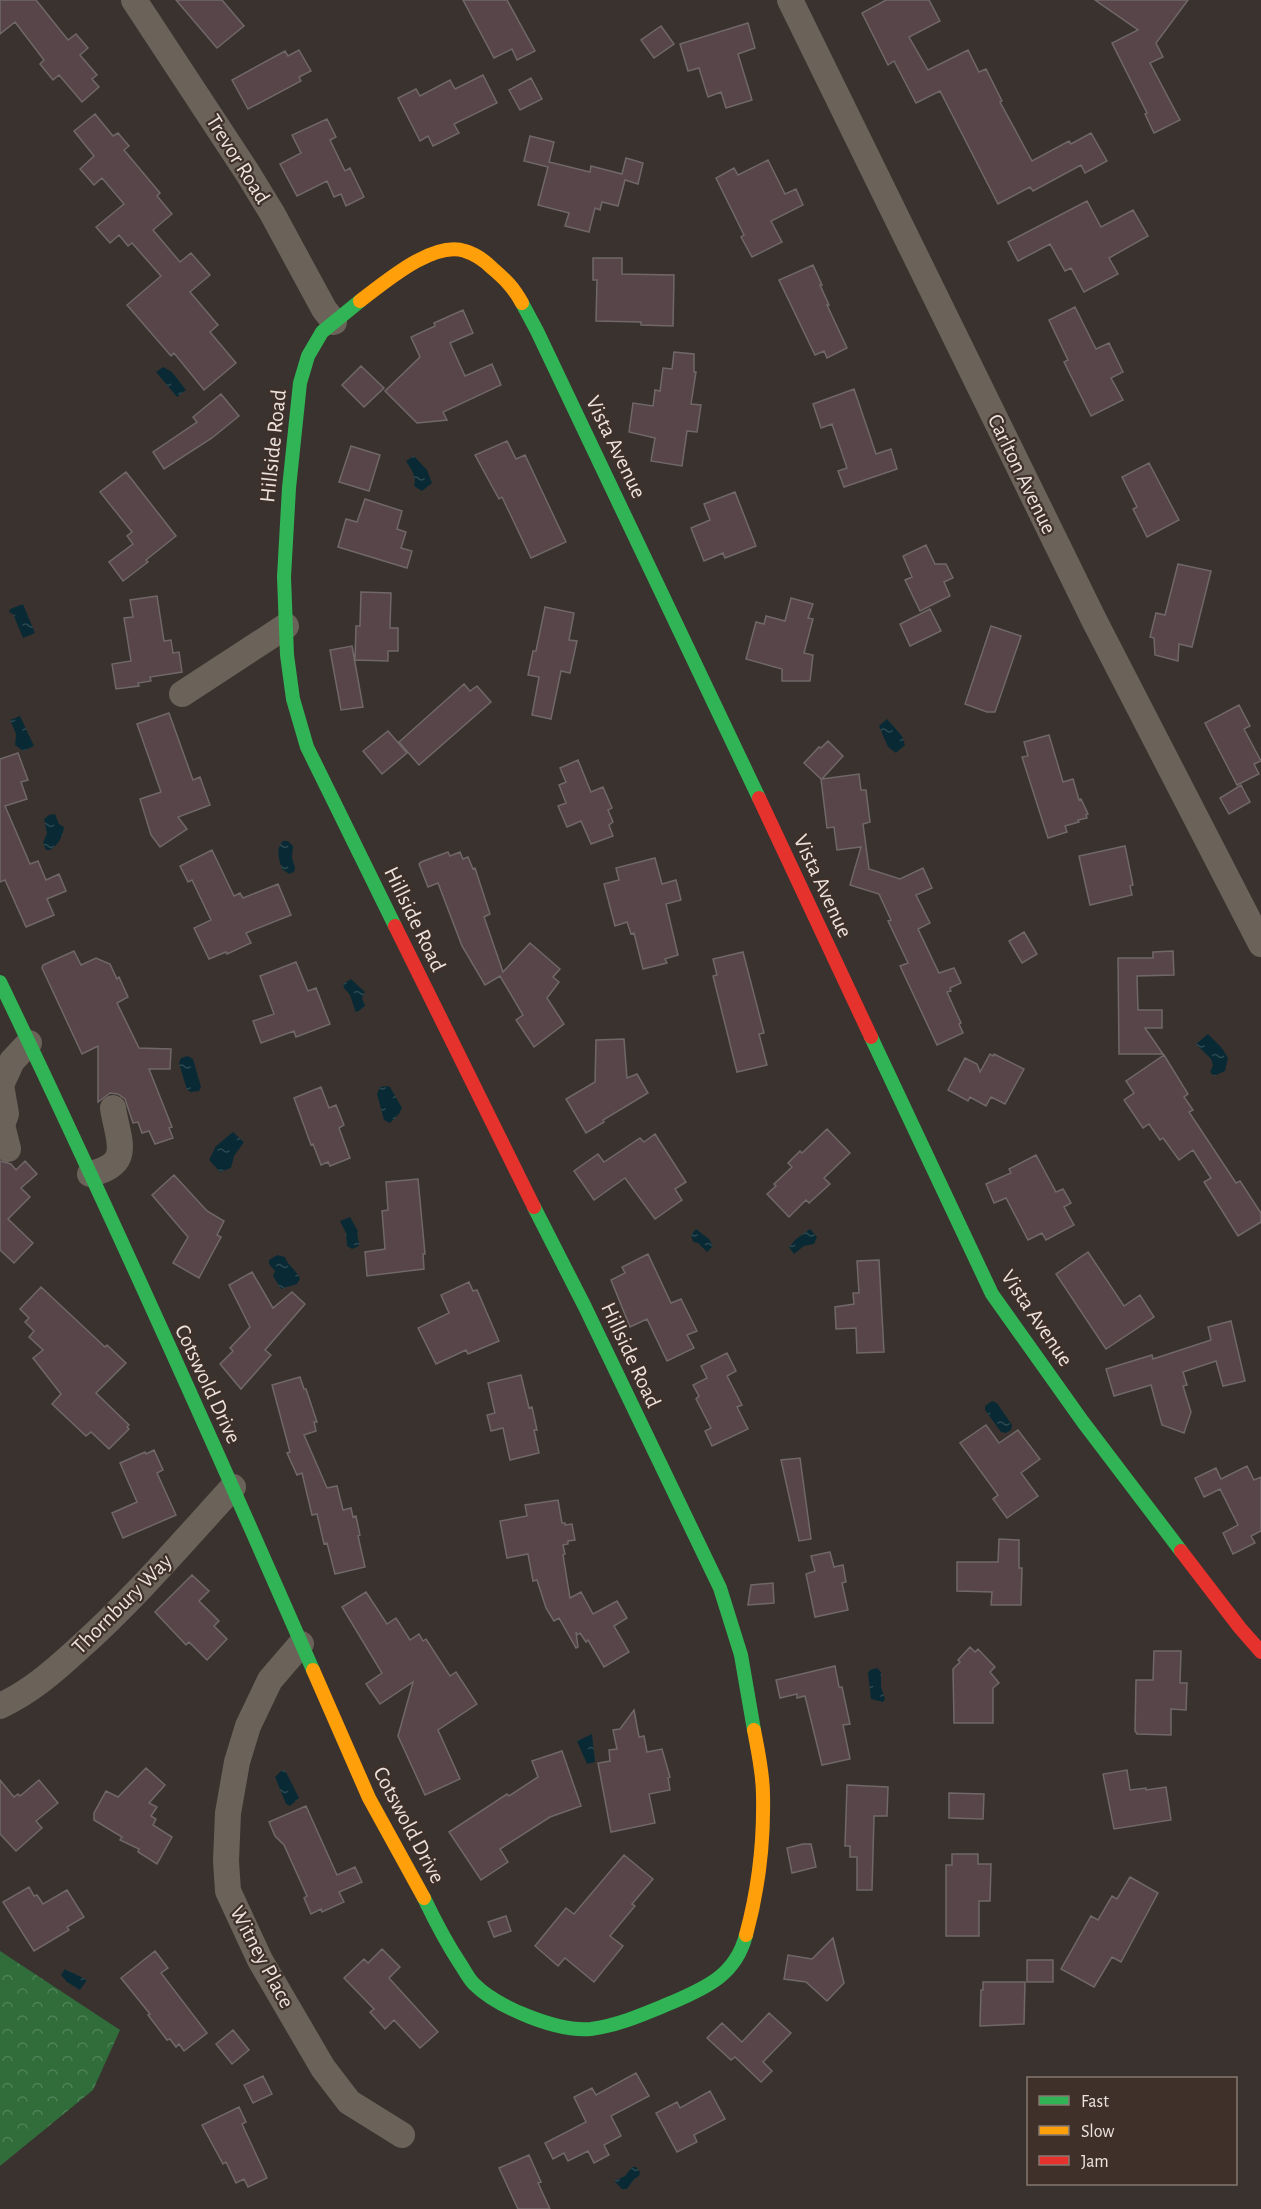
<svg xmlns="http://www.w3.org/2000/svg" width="1261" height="2209" viewBox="0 0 1261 2209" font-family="'Alegreya Sans',sans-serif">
<defs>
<pattern id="forest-crowns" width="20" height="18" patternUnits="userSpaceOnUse" patternTransform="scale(1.5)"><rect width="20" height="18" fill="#306d3b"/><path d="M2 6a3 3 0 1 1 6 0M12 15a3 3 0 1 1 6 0" fill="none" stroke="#4e8257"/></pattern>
<pattern id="water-ripples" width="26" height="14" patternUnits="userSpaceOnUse" patternTransform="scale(1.5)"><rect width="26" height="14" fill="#092a34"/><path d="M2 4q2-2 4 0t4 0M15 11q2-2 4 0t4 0" fill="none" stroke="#2d4951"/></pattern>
</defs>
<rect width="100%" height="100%" fill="#3a322e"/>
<!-- forest -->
<path fill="url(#forest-crowns)" d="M0 1951 120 2030 93 2090 0 2166Z"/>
<!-- water -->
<path fill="url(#water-ripples)" d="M163 367 172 372 186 390 177 397 156 372Z
M414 456 427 470 432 483 422 491 414 486C417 477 411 469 406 461Z
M23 604 35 633 23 638 13 614 9 612 10 609Z
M20 716 34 746 23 751 15 745 16 734 10 720Z
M887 719 902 736 905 745 896 753 888 747 879 726Z
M55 814 59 824 64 827C62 838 59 844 50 850H46L43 843 47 833 44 819 49 815Z
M283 841H288L293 846 292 858 295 867 294 872 289 874 282 869C279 859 275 849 283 841Z
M351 979 365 992 362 998 365 1006 356 1013 350 995 344 988 343 984Z
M1208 1034 1222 1048 1228 1058 1225 1071 1214 1076 1210 1072 1213 1065 1211 1059 1196 1044Z
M188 1056 193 1059 201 1087 199 1091 191 1092 187 1090 179 1063 181 1058Z
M387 1086 390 1087 402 1108 399 1114 390 1123 384 1120 377 1094 380 1087Z
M233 1132 244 1142 234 1156 231 1168 220 1172 209 1160 216 1146Z
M350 1217 358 1231C356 1238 360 1241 359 1246L352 1249 347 1246 346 1233 340 1221Z
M696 1229 709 1239 713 1246 707 1252 698 1243 693 1242 691 1235Z
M810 1229 817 1237 814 1244 804 1246 794 1254 789 1247 796 1239Z
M277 1255 285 1257C288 1266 296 1269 300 1279L297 1284 281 1289 273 1276 275 1271 269 1264V1260Z
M992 1401 997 1403 1012 1425 1011 1430 1006 1433 1001 1432 985 1410V1406Z
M877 1668 881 1672V1687L885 1699 883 1702 871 1699 868 1673 870 1670Z
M592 1734 595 1762 587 1764 577 1741Z
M282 1770 286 1772 299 1798 290 1806 286 1804 275 1777Z
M65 1969 87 1980 80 1990 67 1982 61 1975Z
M632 2167H636L640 2172 639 2176 634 2179 627 2189H622L614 2181 625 2176Z"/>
<!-- building -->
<path fill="#58454a" stroke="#706868" stroke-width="1.5" d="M0 0H36L68 40 76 34 88 48 80 55 97 75 92 79 99 87 82 102 59 75 53 80 40 64 44 60 15 22 0 34Z
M176 0H222L244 26 217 48Z
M463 0H507L535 51 517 60 512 49 494 58Z
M886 0H929L940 21 909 37 928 70 968 50 979 72 986 69 1002 101 1000 102 1032 161 1069 141 1071 144 1091 133 1107 161 1085 173 1081 165 1033 191 1030 187 998 204 940 91 916 103 894 61 888 65 862 13Z
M1095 0H1188L1156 43 1163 57 1150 63 1180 120 1154 133 1145 114 1147 113 1112 43 1138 30Z
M748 23 755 48 738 54 752 100 726 108 721 92 708 97 699 68 688 71 680 44Z
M661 26 674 44 654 58 641 40Z
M299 50 311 71 299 77 301 81 248 109 232 80 285 51 288 56Z
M483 75 497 103 454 124 459 133 433 146 428 136 420 141 398 98 416 89 420 96 450 80 455 89Z
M531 78 542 99 520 110 509 90Z
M95 114 113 136 118 133 129 146 124 150 160 193 157 196 172 214 153 230 180 262 191 253 210 275 190 292 218 325 210 332 236 363 204 390 174 353 171 356 127 305 161 276 132 243 128 246 119 235 110 243 96 227 124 204 102 178 94 185 80 169 94 156 74 131Z
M327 119 336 137 330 140 345 171 350 168 364 197 346 206 341 194 334 197 327 181 297 196 280 164 301 153 292 135Z
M530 136 554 142 549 162 590 172 591 166 622 174 626 158 643 163 638 184 625 180 618 206 602 202 600 210 595 208 589 232 565 226 569 213 538 205 548 167 524 161Z
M768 160 785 194 796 189 803 205 771 221 782 242 752 257 741 237 744 235 716 178 734 168 738 175Z
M1087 201 1101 227 1133 210 1148 236 1109 258 1118 274 1084 292 1071 268 1065 271 1050 244 1018 261 1008 242Z
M593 258H622V274L674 275 673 326 641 325V322L596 321 597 280H593Z
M813 265 822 285H820L829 305H827L847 348 827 358 824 351 815 355 779 280Z
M1075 307 1096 349 1109 343 1123 372 1111 378 1123 400 1091 416 1064 362 1068 360 1049 320Z
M463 310 473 333 450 343 465 376 492 364 501 385 443 412 447 420 417 423 385 391 420 357 411 337 435 326 434 323Z
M674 352 694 354V372H696L691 404 701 405 697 432 687 431 682 466 651 461 655 438 629 432 633 403 653 406 655 390 660 391 663 368 672 369Z
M361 366 384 388 364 407 342 385Z
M854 389 876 454 891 449 897 469 844 487 838 471 847 468 832 424 821 428 813 404Z
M221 394 239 416 212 438 164 469 153 452 197 422 193 417Z
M507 441 516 459 525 455 566 542 531 558 502 497 499 499 475 455Z
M351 446 380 455 369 491 339 482Z
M1149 463 1179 520 1147 537 1133 509 1137 507 1122 477Z
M126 472 176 536 146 560 148 562 123 581 109 562 133 544 127 536 132 532 100 492Z
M735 492 756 546 725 558 723 553 704 561 691 528 710 520 704 504Z
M365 499 402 511 397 529 406 532 401 548 412 551 407 568 338 547 346 519 357 522Z
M926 545 935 564H946L953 578 944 582 950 596 920 611 905 580 912 577 903 556Z
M1178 564 1211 571 1192 647 1179 644 1178 661 1155 655 1154 638 1150 637 1156 613 1165 615Z
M361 592 391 593 390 628H398V651H388V661L355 660 356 626H360Z
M157 596 164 641 171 640 173 653 179 652 182 672 150 677 151 681 138 683 139 686 116 689 112 664 131 661 124 618 133 617 130 600Z
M791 598 813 604 808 618 813 619 804 653 813 655 810 681H782V669L746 659 756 622 764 624 766 616 785 621Z
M545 607 574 613 569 640 577 641 570 673 561 671 551 719 532 715 539 677 528 675 533 651H536Z
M930 609 941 631 910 646 900 624Z
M991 626 1021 636 995 712H987L965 704Z
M352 646 363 707 341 710 330 650Z
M464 684 470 691 477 686 491 702 419 765 399 742Z
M1239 705 1250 726 1244 729 1261 761 1254 764 1259 774 1237 785 1205 723Z
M169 713 193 780 200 777 210 805 178 817 187 829 160 847 151 835 140 799 161 792 137 724Z
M388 731 407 753 382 774 363 751Z
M1049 735 1063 782 1073 779 1079 800 1081 799 1088 814 1086 815 1087 818 1078 820 1079 822 1065 826 1067 832 1048 838 1022 757 1028 756 1024 742Z
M828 741 843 756 822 779 859 774 861 790H866L870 822 863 824 869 869 900 879 923 868 932 888 916 895 930 923 918 929 939 973 954 968 961 983 950 988 951 991 947 992 961 1023 959 1024 963 1033 937 1045 900 966 908 963 888 921 891 920 879 894 850 885 861 847 837 850 834 827 827 828 821 779 804 763 819 747 821 748Z
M18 753 28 780 21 782 27 799 5 806 30 864 38 861 46 880 59 874 66 891 47 899 54 915 26 927 5 880 0 882V759Z
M578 760 591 792 603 787 612 808 608 810 613 822 609 825 613 836 591 844 581 821 567 827 558 806 566 803 559 785 566 782 560 768Z
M1241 785 1250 802 1229 814 1220 798Z
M1125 846 1133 885 1130 886 1132 895 1090 905 1079 856Z
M212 850 234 896 240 893 243 898 278 884 291 915 246 933 251 943 227 954 226 952 209 959 194 928 211 920 192 880 188 882 180 866Z
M448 852 450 856 460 852 463 859 468 857 473 869 475 868 490 914 484 917 503 972 530 943 560 969 553 977 559 982 547 998 564 1024 534 1047 516 1020 523 1015 500 976 485 985 462 946 438 883 428 887 419 864 421 862Z
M655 858 662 884 676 880 681 900 666 904 678 955 665 959 667 963 643 969 634 933 631 934 627 922 615 926 604 884 619 880 616 868Z
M1024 932 1037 954 1022 963 1009 941Z
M74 951 81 965 96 958 110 964 117 979 119 977 128 997 117 1003 139 1048 171 1049 170 1069H149L172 1127 169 1128 173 1138 155 1144 149 1131 142 1133 138 1122 133 1123 125 1099 118 1094 110 1093 98 1102V1046L82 1054 42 968 43 965Z
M1173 951 1174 975 1137 976 1138 1010H1162V1028H1145L1163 1054H1119L1118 958H1153V952Z
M743 952 764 1033 759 1034 767 1065 737 1072 713 976 717 975 713 959Z
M296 962 308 991 316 988 330 1024 296 1037 294 1031 261 1043 253 1021 274 1014 260 976Z
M624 1039 627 1078 637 1074 648 1093 603 1120 604 1122 586 1133 566 1099 595 1082 596 1040Z
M990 1054 993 1056 994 1054 1024 1069 1005 1104 991 1097 986 1106 970 1097 968 1101 948 1090 965 1058 977 1064 980 1072Z
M1164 1055 1188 1094 1184 1097 1193 1110 1189 1112 1236 1183 1240 1181 1261 1213V1222L1238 1236 1204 1182 1211 1178 1193 1150 1179 1160 1163 1138 1160 1140 1149 1124 1143 1128 1124 1100 1134 1093 1126 1081Z
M321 1087 329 1108 336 1105 344 1125 339 1128 350 1158 330 1166 328 1162 321 1165 313 1144 311 1145 294 1098Z
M827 1129 850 1153 824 1178 830 1184 809 1203 806 1200 789 1217 767 1194 776 1186 774 1184 792 1167 788 1163 800 1151 802 1153Z
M655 1134 686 1182 675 1189 682 1200 655 1219 625 1178 594 1200 574 1171 598 1154 604 1162 640 1138 644 1142Z
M1036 1155 1056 1192 1063 1189 1071 1203 1064 1207 1074 1225 1046 1240 1042 1233 1028 1240 1006 1198 994 1203 986 1184 1011 1173 1009 1169Z
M0 1161 11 1164 16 1170 25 1161 37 1174 21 1188 30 1197 8 1219 33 1243 14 1263 0 1250Z
M174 1175 207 1211 224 1221 217 1235 221 1237 199 1278 173 1263 188 1237 152 1195Z
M418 1179 425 1254H423L424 1269 367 1276 365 1252 385 1249 382 1211 388 1210 386 1182Z
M1088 1252 1124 1306 1140 1295 1154 1317 1106 1349 1056 1274Z
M648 1254 671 1303 681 1299 697 1331 687 1335 694 1348 667 1361 647 1319 630 1327 611 1280 625 1273 622 1267Z
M879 1260 884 1352 857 1353 856 1328 836 1329 835 1307 854 1304 853 1293H859L857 1261Z
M252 1272 273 1308 292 1292 305 1304 265 1350 271 1355 241 1389 220 1364 233 1351 230 1348 250 1327 229 1285Z
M469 1282 473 1291 477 1290 499 1341 468 1354 466 1350 436 1364 418 1328 449 1313 441 1295Z
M41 1287 105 1347 107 1345 126 1363 96 1393 129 1425 127 1427 129 1429 109 1449 91 1432 86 1436 52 1404 61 1394 33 1358 43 1350 29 1337 34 1331 25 1322 29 1318 20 1309Z
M1231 1321 1245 1381 1223 1386 1216 1361 1183 1372 1187 1385 1183 1386 1191 1412 1184 1433 1162 1425 1151 1385 1114 1396 1106 1369 1152 1355 1153 1359 1211 1340 1208 1327Z
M727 1353 736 1371 727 1376 742 1405 737 1407 748 1429 712 1446 705 1431 711 1428 696 1399 699 1396 693 1385 707 1378 701 1366Z
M521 1375 529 1408 532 1407 537 1430H534L539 1453 510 1460 503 1428 491 1431 487 1415 495 1413 488 1383Z
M300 1377 304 1389H306L317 1422H314L316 1431 304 1435 327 1488 337 1486 343 1510 351 1508 353 1517 356 1516 360 1535 358 1536 365 1567 335 1574 327 1543 324 1544 317 1514 312 1515 302 1473 297 1475 287 1453 290 1452 272 1385Z
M986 1425 999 1443 1018 1430 1040 1459 1021 1473 1038 1496 1007 1518 993 1499 998 1495 960 1443Z
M154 1450 163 1470 157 1473 176 1515 123 1538 112 1513 137 1502 120 1463 145 1452 146 1454Z
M800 1458 811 1539 799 1541 781 1460Z
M1247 1466 1254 1480 1261 1477V1531L1251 1536 1255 1543 1233 1554 1223 1533 1238 1525 1220 1489 1204 1497 1195 1478 1216 1468 1221 1479Z
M558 1500 562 1523H565V1525L572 1524 575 1540 568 1541V1544L563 1545 565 1554 563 1555 570 1598 581 1592 593 1614 617 1601 627 1618 614 1626 629 1652 604 1667 588 1640 586 1642 580 1633 577 1635 576 1632 578 1647 576 1648 559 1618 554 1621 546 1608 537 1580 533 1581 528 1554 507 1558 500 1521 527 1516 525 1505Z
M999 1539 1019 1540V1568H1022L1021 1605H991L992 1592 957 1591V1562H998Z
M830 1552 834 1567 843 1565 846 1582 842 1583 848 1610 815 1617 806 1574 815 1571 811 1556Z
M192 1575 209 1591 199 1601 219 1621 214 1626 227 1639 207 1660 189 1642 186 1645 155 1612Z
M773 1583 774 1603 748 1605 751 1585Z
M366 1592 387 1624 396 1618 410 1640 419 1634 423 1641 426 1639 450 1676 456 1672 477 1704 438 1730 460 1779 425 1795 398 1736 413 1682 380 1704 366 1684 382 1673 342 1607Z
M970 1647 975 1652 978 1649 995 1667 990 1672 999 1683 993 1688V1723H954L953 1669 960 1662 958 1660Z
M1154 1651H1181L1180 1683H1187L1186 1710 1171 1709V1735L1137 1734 1135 1731 1136 1680H1153Z
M835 1666 839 1687H842L850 1724 843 1725 850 1759 822 1765 805 1696 797 1698V1694L780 1698 776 1680Z
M634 1710 639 1737 644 1736 647 1752 662 1749 670 1777 668 1778 670 1790 649 1794 655 1823 611 1832 598 1763 610 1761 609 1750 617 1749 613 1730 620 1729Z
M562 1751 581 1806 550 1817 500 1849 508 1862 481 1880 449 1832 507 1794 509 1796 538 1777 532 1761Z
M146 1768 165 1785 149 1803 157 1807 151 1816 156 1819 153 1825 172 1837 157 1864 138 1852 139 1849 120 1840 122 1837 94 1820V1813L106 1791 118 1797Z
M1127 1770 1130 1790 1146 1788V1790L1166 1787 1171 1820 1114 1829 1103 1774Z
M0 1780 14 1797 18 1794 20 1796 39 1780 58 1803 36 1821 42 1828 16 1851 0 1834Z
M847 1785 888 1787 887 1816H874L872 1890H857V1857H850V1846H845Z
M949 1793 984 1794 983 1819 949 1818Z
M306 1806 337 1875 355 1867 362 1882 339 1892 344 1902 322 1912 321 1909 311 1914 304 1898 307 1896 284 1845 275 1836 269 1822Z
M803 1844H811L816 1867 792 1873 787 1848Z
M952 1854H978V1864H991L990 1901H979V1936H946V1865H952Z
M624 1855 653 1879 632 1904 635 1906 610 1936 623 1946 594 1982 565 1958 558 1966 535 1946 566 1908 574 1914Z
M1130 1877 1158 1893 1121 1962 1112 1957 1094 1987 1061 1969 1091 1916 1098 1920 1112 1896 1117 1899Z
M29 1887 34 1896 37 1895 43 1904 67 1890 84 1917 67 1927 69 1930 34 1951 3 1902Z
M506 1916 511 1931 494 1937 488 1922Z
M833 1938 844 1983 827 2001 806 1982 784 1979 788 1955 812 1959Z
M382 1949 400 1967 389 1978 438 2032 420 2048 394 2020 385 2029 370 2012 374 2009 344 1978 364 1959 368 1963Z
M155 1951 168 1968 161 1973 207 2033 184 2051 179 2044 176 2047 170 2039 167 2040 148 2015 150 2014 121 1978Z
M1027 1960H1053V1982H1027Z
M983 1982H1025L1024 2024 980 2026 981 1990H983Z
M769 2013 791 2033 763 2062 772 2071 761 2082 735 2057 731 2060 707 2038 722 2023 742 2042Z
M233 2030 249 2050 232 2064 216 2044Z
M636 2073 649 2096 611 2116 621 2136 604 2145 609 2155 594 2163 588 2151 568 2161 564 2153 553 2159 545 2143 586 2122 574 2097 592 2088 596 2095Z
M263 2076 272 2094 253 2103 244 2085Z
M710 2091 725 2119 694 2135 697 2142 677 2152 656 2113 677 2102 680 2108Z
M239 2107 246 2122 242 2124 267 2178 248 2187 244 2179 236 2183 226 2162 223 2164 202 2125Z
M529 2155 541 2182 538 2183 550 2209H518L499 2168Z"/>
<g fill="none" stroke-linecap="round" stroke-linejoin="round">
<!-- street -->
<path stroke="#6b635a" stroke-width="26" d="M134 0 247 172 272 213 324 309 334 322
M790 0 1094 620 1261 944
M182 694 286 626
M8 1149 2 1125 6 1114 1 1085 12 1061 29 1043
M90 1174C134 1164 118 1141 113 1108
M301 1644 270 1680 248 1726 237 1762 228 1813 226 1861 228 1891 260 1960 323 2068 349 2102 402 2135
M0 1706C30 1692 53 1672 77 1650 133 1600 182 1543 233 1487"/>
<!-- fast -->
<path stroke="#30b455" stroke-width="14" d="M360 301 322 332 308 356 300 383 289 488 284 577 287 655 293 699 307 747 395 926
M522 303 537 331 759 798
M0 982C109 1209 212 1439 313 1670
M871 1037 992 1294 1083 1422 1181 1551
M534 1207 585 1307 720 1588 741 1655 754 1730
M424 1898C435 1921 447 1944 461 1965 465 1971 469 1979 474 1984 498 2008 558 2032 591 2029 620 2025 646 2013 673 2002 708 1987 736 1974 746 1935"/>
<!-- slow -->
<path stroke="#ff9f0a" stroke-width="14" d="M360 301C384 283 433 240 465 251 475 254 485 261 492 268 506 280 513 287 522 303
M313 1670 369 1798 424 1898
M746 1935C758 1891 764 1841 763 1795 763 1773 758 1751 754 1730"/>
<!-- jam -->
<path stroke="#e5322d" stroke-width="14" d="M759 798 871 1037
M395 926 534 1207
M1181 1551 1240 1628 1261 1652"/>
</g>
<g text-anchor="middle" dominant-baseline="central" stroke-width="4.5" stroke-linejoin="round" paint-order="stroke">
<!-- street labels -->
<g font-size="22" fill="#ede3de" stroke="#3f3029">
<text transform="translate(238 159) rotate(58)">Trevor Road</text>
<text transform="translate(273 446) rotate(-84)">Hillside Road</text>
<text transform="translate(616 447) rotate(64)">Vista Avenue</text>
<text transform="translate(1022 474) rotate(64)">Carlton Avenue</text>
<text transform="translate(823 886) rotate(65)">Vista Avenue</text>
<text transform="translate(415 919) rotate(64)">Hillside Road</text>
<text transform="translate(1037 1318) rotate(56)">Vista Avenue</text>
<text transform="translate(631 1355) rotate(65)">Hillside Road</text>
<text transform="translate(208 1384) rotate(65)">Cotswold Drive</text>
<text transform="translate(122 1604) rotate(-45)">Thornbury Way</text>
<text transform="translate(409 1825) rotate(62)">Cotswold Drive</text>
<text transform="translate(262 1957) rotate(62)">Witney Place</text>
</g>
</g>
<!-- legend -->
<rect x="1027" y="2077" width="210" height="108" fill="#3f3029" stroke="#857871" stroke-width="1.5"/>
<rect x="1039" y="2096" width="30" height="9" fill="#30b455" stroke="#857871" stroke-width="1.5"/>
<text x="1081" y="2107" font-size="18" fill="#ede3de">Fast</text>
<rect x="1039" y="2126" width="30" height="9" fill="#ff9f0a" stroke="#857871" stroke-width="1.5"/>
<text x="1081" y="2137" font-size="18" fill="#ede3de">Slow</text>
<rect x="1039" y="2156" width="30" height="9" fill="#e5322d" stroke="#857871" stroke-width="1.5"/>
<text x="1081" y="2167" font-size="18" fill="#ede3de">Jam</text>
</svg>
